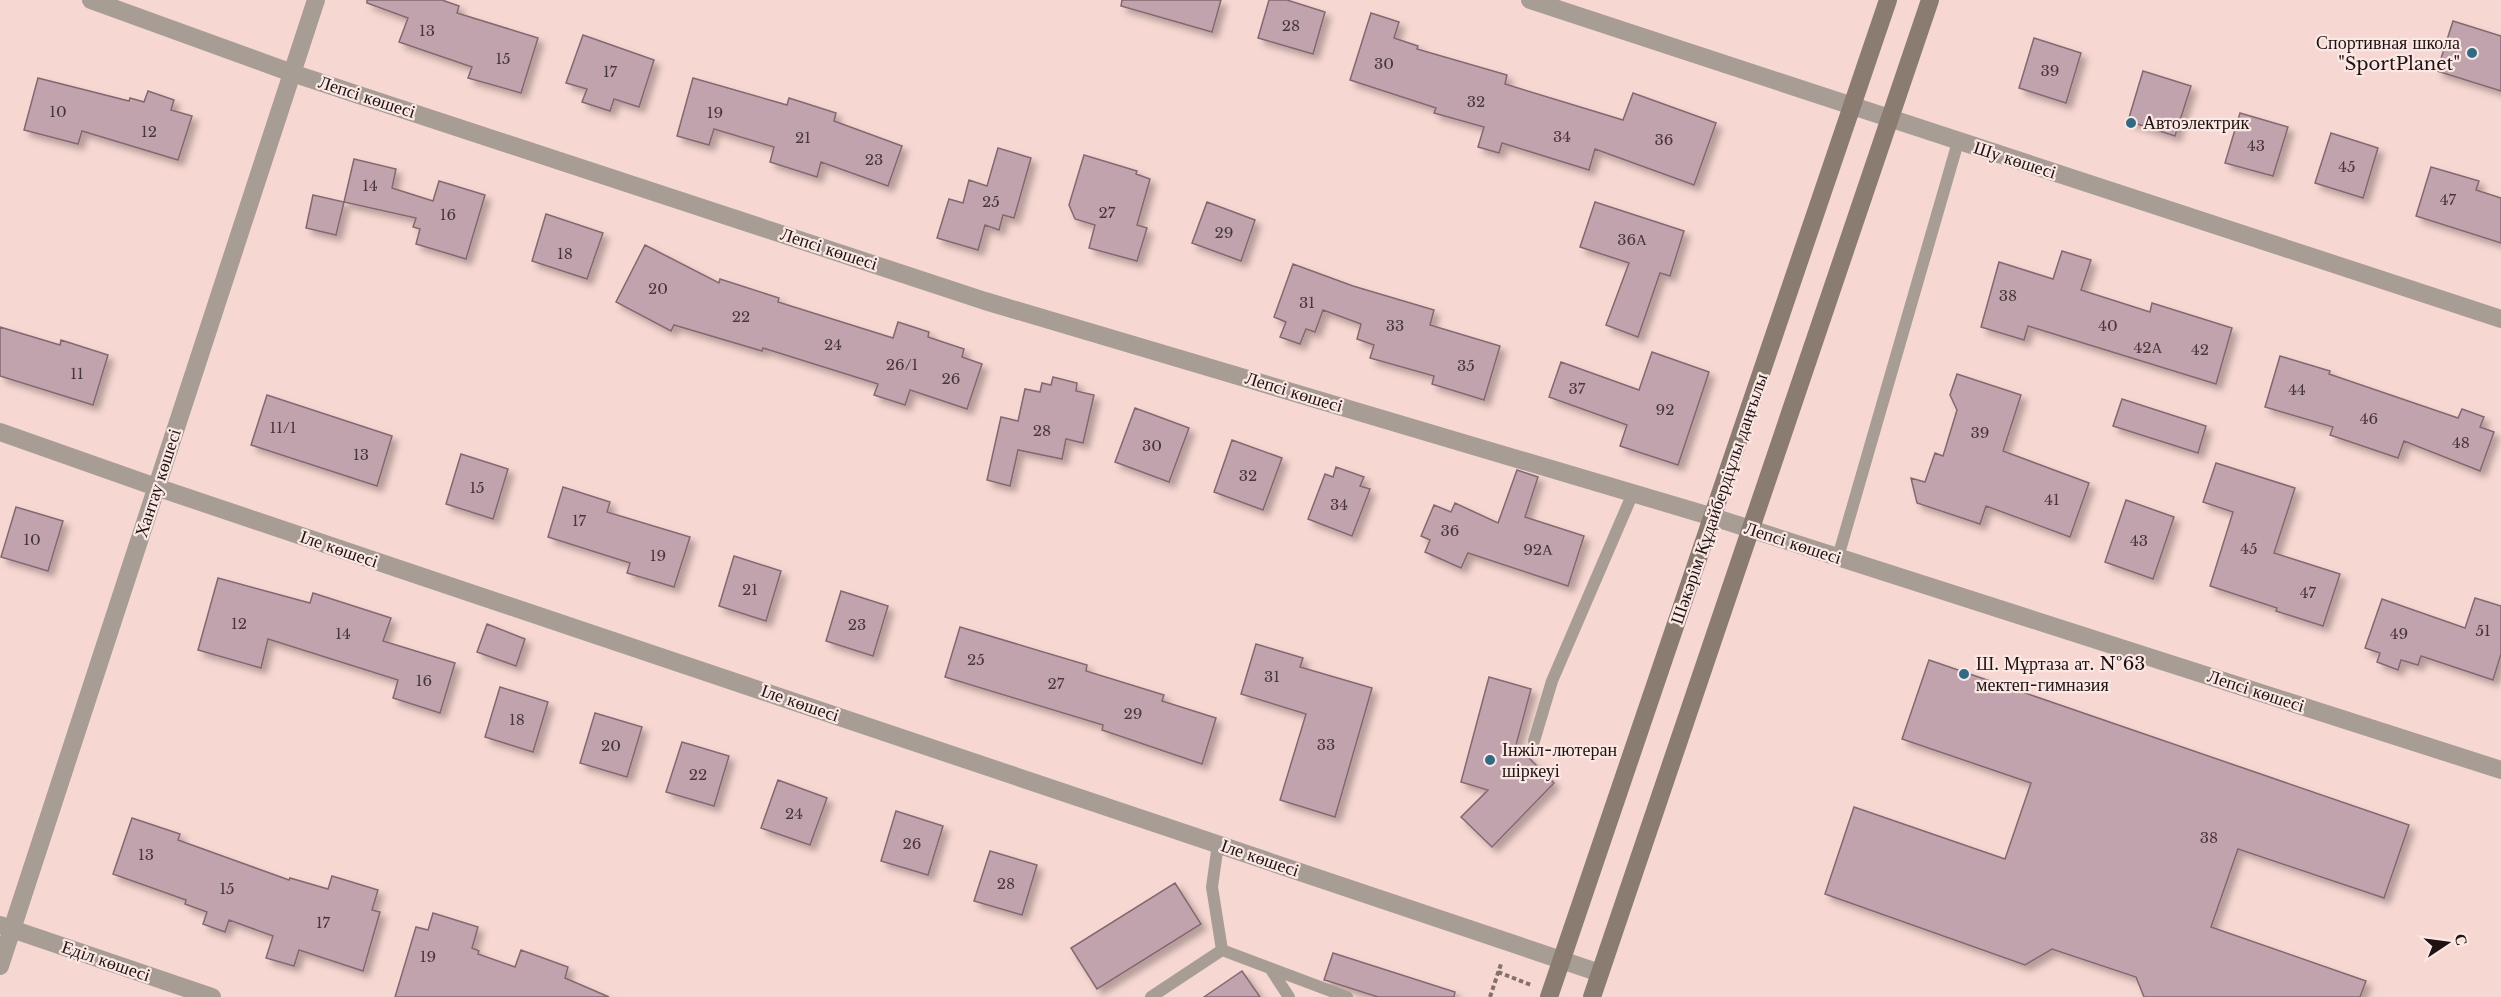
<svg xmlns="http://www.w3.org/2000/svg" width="2501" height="997" viewBox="0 0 2501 997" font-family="'Libre Baskerville',serif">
<defs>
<filter id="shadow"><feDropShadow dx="5.5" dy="5.5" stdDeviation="3" flood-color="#0004"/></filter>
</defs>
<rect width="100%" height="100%" fill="#f7d7d2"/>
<!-- building -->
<path fill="#c1a3ad" stroke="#836871" stroke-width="1.5" filter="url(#shadow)" d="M367 0H442L459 6 457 13 538 38 521 93 468 78 472 67 399 42 408 18 367 3Z
M1122 0H1221L1212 32 1121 6Z
M1269 0H1287L1325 12 1313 54 1258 38Z
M1371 13 1399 22 1394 38 1418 46 1417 49 1507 75 1505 84 1623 120 1633 93 1716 123 1694 185 1595 149 1589 170 1502 143 1499 153 1478 147 1484 127 1434 113 1436 108 1350 80Z
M2453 21 2501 36V91L2437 71Z
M583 35 654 60 639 107 614 99 610 111 582 102 587 89 566 83Z
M2034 38 2081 53 2066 103 2019 88Z
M2143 71 2191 86 2175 136 2128 121Z
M38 78 129 101 130 98 144 102 148 91 174 100 171 110 192 116 178 160 82 131 78 144 24 130Z
M693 78 787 105 789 98 836 113 834 121 902 146 888 186 821 162 817 177 770 162 774 147 714 129 709 145 677 136Z
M2240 113 2288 127 2273 176 2225 163Z
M2331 133 2378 148 2363 198 2315 183Z
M998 148 1031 158 1014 218 1003 215 999 230 985 225 978 250 937 238 949 199 963 203 969 180 987 186Z
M1084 155 1137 171 1136 174 1150 179 1137 225 1147 228 1137 261 1089 248 1095 225 1075 219 1069 205Z
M354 159 396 169 392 188 433 201 439 181 485 195 466 259 416 244 420 229 413 227 416 218 344 202Z
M2431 167 2479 181 2476 190 2501 198V243L2416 216Z
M313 195 344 202 336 235 306 228Z
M1207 202 1255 220 1241 261 1192 243Z
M1595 202 1684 231 1670 276 1660 273 1638 337 1606 325 1629 263 1580 247Z
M546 214 603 233 587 279 532 261Z
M645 245 719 283 720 279 779 298 778 302 893 338 898 322 929 332 928 337 964 349 962 357 982 364 967 409 910 390 905 405 874 395 878 384 763 348 762 351 674 325 671 331 616 302Z
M2062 251 2091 260 2081 290 2150 312 2152 303 2232 328 2216 384 2028 326 2024 340 1981 327 1999 262 2053 279Z
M1293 264 1353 286 1434 310 1430 325 1500 346 1484 400 1432 384 1434 376 1370 358 1374 345 1357 339 1361 324 1323 310 1315 332 1306 329 1300 344 1280 337 1286 322 1274 317Z
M0 327 60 345 61 340 108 355 93 405 0 376Z
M1652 352 1709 372 1678 465 1620 446 1627 425 1549 397 1561 362 1639 390Z
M2280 356 2330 371 2329 374 2458 418 2462 409 2484 417 2480 427 2494 432 2480 471 2404 441 2398 458 2330 435 2333 427 2265 407Z
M1957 374 2021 395 2003 451 2089 483 2070 537 1986 506 1980 524 1917 503 1911 478 1925 482 1935 453 1943 456 1957 410 1950 395Z
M1053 377 1077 383 1076 391 1094 395 1083 443 1066 439 1062 459 1018 450 1010 486 987 480 1001 417 1018 421 1025 389 1040 392 1042 383 1051 385Z
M267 395 392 436 377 486 251 445Z
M2122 399 2206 426 2198 453 2113 426Z
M1135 408 1189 428 1169 482 1115 462Z
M1232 440 1282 458 1263 510 1214 492Z
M461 454 508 469 493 519 446 504Z
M2216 463 2295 488 2274 553 2340 574 2323 626 2276 611 2277 608 2210 586 2233 512 2203 502Z
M1336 467 1364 477 1360 486 1370 489 1352 536 1308 519 1325 474 1333 477Z
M1517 470 1538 477 1525 517 1584 536 1568 586 1468 553 1461 568 1425 552 1430 540 1421 536 1434 505 1451 512 1455 503 1498 523Z
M563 487 610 502 607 512 690 537 674 587 627 573 630 563 548 537Z
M2126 500 2174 517 2153 579 2105 562Z
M16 507 63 521 48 571 1 557Z
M734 556 781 571 766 621 719 606Z
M218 578 310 603 313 593 391 618 383 641 455 663 440 713 393 698 398 680 268 639 261 668 198 650Z
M841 591 888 606 873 656 826 641Z
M2475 598 2501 606V654L2493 680 2421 656 2418 665 2401 660 2398 670 2377 662 2380 653 2365 648 2382 599 2465 628Z
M487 624 525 639 516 666 477 652Z
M960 627 1087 665 1086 671 1164 695 1162 701 1216 718 1202 764 1102 730 1103 725 945 677Z
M1256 644 1303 658 1300 667 1372 688 1335 817 1280 800 1306 714 1241 694Z
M1929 660 2409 825 2384 898 2238 849 2211 927 2366 981 2360 997H2144L2136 977 2052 949 2025 965 1825 894 1854 807 2005 859 2031 783 1902 739Z
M1489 677 1531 689 1516 745 1554 783 1492 847 1461 817 1488 790 1461 782Z
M500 687 548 702 533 752 485 737Z
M595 713 642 727 627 777 580 763Z
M682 742 729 756 714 806 666 792Z
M778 780 827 798 810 845 761 828Z
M896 811 943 826 928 875 881 861Z
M132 818 180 834 178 840 289 880 290 878 328 889 332 876 378 890 372 910 380 912 363 971 299 950 294 966 266 958 273 936 229 920 225 932 203 924 207 912 185 904 186 900 113 874Z
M990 851 1037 865 1022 915 974 901Z
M1175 883 1201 924 1097 989 1071 948Z
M433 913 478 927 472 948 479 951 478 954 515 967 521 950 568 967 565 978 609 997H395L416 927 428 930Z
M1333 953 1455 992 1454 997H1378L1328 981 1324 980Z
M1242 971 1260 997H1204Z"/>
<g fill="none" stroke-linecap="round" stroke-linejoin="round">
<!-- path -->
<path stroke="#85706d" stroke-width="4" stroke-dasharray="4.5 3" stroke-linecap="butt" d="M1498 972 1531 985
M1490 997 1501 964"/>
<!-- lane -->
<path stroke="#a79d95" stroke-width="12" d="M1838 557 1958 142
M1534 741 1552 681 1633 493
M1218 844 1212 887 1222 950
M1270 968 1289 997
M1151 997 1222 950 1347 997"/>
<!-- street -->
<path stroke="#a79d95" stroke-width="18" d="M91 0 292 73 985 301 1713 517 2501 770
M1530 0 2501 319
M0 432 156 487 1600 973
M0 925 212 997
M0 966 316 0"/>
<!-- secondary -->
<path stroke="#8b7c71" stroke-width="18" d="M1549 997 1888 0
M1592 997 1930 0"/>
</g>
<!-- markers -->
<g fill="#306b83" stroke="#fbe7e4" stroke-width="2">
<circle cx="2472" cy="53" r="6"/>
<circle cx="2131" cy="123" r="6"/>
<circle cx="1964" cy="674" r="6"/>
<circle cx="1490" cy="760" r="6"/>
</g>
<g text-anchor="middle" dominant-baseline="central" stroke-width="4.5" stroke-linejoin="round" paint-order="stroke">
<!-- number labels -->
<g font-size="15" fill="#473739">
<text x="1291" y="25">28</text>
<text x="427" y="30">13</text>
<text x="503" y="58">15</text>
<text x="1384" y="63">30</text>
<text x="2050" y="70">39</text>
<text x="610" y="71">17</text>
<text x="1476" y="101">32</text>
<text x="58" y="111">10</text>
<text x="715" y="112">19</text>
<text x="149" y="131">12</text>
<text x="1562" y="136">34</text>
<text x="803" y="137">21</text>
<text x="1664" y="139">36</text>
<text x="2256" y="145">43</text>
<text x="874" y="159">23</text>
<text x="2347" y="166">45</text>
<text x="370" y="185">14</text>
<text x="2448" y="199">47</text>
<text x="991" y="201">25</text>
<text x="1107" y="212">27</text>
<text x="448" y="214">16</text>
<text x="1224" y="232">29</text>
<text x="1632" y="239">36А</text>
<text x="565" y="253">18</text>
<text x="658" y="288">20</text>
<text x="2008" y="295">38</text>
<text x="1307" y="302">31</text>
<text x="741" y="316">22</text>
<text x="1395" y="325">33</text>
<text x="2108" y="325">40</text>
<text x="833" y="344">24</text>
<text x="2148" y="347">42А</text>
<text x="2200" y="349">42</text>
<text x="902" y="364">26/1</text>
<text x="1466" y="365">35</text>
<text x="77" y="373">11</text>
<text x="951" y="378">26</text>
<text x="1577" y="388">37</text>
<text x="2297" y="389">44</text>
<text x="1665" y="409">92</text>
<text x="2369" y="418">46</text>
<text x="283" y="427">11/1</text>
<text x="1042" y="430">28</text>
<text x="1980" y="432">39</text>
<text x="2461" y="442">48</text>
<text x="1152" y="445">30</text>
<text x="361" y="454">13</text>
<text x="1248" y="475">32</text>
<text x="477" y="487">15</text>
<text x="2052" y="499">41</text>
<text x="1339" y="504">34</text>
<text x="579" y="520">17</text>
<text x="1450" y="530">36</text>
<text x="32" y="539">10</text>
<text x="2139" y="540">43</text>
<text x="2249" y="548">45</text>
<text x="1538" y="549">92А</text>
<text x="658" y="555">19</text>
<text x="750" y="589">21</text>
<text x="2308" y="592">47</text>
<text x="239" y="623">12</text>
<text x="857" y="624">23</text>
<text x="2483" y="630">51</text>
<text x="343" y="633">14</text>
<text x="2399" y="633">49</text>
<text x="976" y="659">25</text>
<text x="1272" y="676">31</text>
<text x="424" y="680">16</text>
<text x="1056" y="683">27</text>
<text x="1133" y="713">29</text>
<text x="517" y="719">18</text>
<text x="1326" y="744">33</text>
<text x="611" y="745">20</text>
<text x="698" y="774">22</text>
<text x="794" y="813">24</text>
<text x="2209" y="837">38</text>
<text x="912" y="843">26</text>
<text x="146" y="854">13</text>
<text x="1006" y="883">28</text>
<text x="227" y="888">15</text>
<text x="323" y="922">17</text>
<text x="428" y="956">19</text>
</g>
<!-- poi labels -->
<g font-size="18" fill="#1e1312" stroke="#fbe7e4" text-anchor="start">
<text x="2460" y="43" text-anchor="end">Спортивная школа<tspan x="2460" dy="21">"SportPlanet"</tspan></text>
<text x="2143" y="123">Автоэлектрик</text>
<text x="1976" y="664">Ш. Мұртаза ат. №63<tspan x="1976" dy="21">мектеп-гимназия</tspan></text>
<text x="1502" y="750">Інжіл-лютеран<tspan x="1502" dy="21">шіркеуі</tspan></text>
</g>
<!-- street labels -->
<g font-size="18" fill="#1e1312" stroke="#fbe7e4">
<text transform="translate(367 97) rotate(18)">Лепсі көшесі</text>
<text transform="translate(2015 160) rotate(18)">Шу көшесі</text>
<text transform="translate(829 249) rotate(18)">Лепсі көшесі</text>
<text transform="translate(1294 392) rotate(17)">Лепсі көшесі</text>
<text transform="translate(158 483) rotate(-72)">Хантау көшесі</text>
<text transform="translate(1719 499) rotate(-71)">Шәкәрім Құдайбердіұлы даңғылы</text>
<text transform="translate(1793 543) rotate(18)">Лепсі көшесі</text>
<text transform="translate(339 549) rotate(19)">Іле көшесі</text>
<text transform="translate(2256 691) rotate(18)">Лепсі көшесі</text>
<text transform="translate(800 703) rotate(19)">Іле көшесі</text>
<text transform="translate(1260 858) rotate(19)">Іле көшесі</text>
<text transform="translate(106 961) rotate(19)">Еділ көшесі</text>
</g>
</g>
<!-- north arrow -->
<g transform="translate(2447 943) rotate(77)" stroke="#fbe7e4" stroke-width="4.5" paint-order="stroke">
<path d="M0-4.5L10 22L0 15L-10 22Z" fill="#1e1312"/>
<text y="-9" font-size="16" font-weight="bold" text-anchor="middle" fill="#1e1312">С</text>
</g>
</svg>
